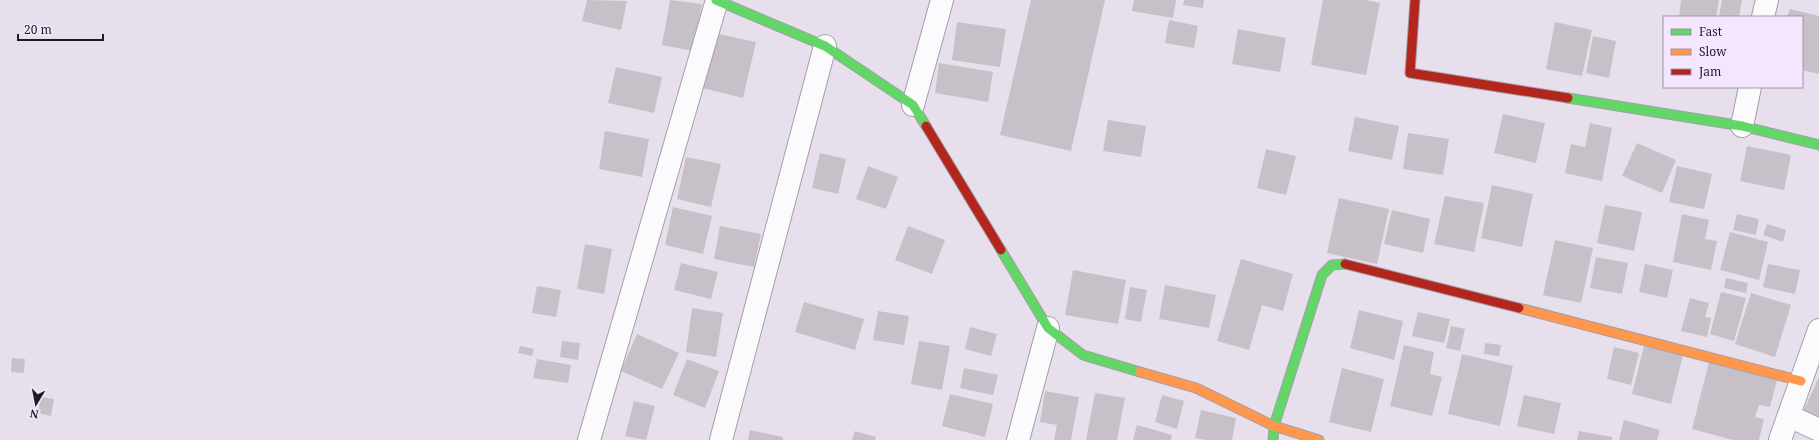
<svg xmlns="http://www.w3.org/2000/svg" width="1819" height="440" viewBox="0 0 1819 440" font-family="'Noto Serif',serif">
<rect width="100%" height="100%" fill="#e7dfeb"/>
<!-- building -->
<path fill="#c8c0c9" d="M587 0 627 1 621 30 582 21Z
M670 0 702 4 693 51 662 45Z
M1031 0H1105L1071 151 1000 135Z
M1134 0H1176L1173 18 1132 11Z
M1184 0H1204L1203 8 1183 5Z
M1323 0H1365L1380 3 1366 75 1311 65Z
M1681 0H1719L1716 17H1679Z
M1722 0H1742L1739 17H1719Z
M1790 9 1819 16V74L1802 70V17H1787Z
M1169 20 1198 26 1194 48 1165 43Z
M957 22 1006 29 1000 67 952 60Z
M1555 22 1592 30 1582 76 1546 69Z
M1238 29 1286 38 1280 72 1232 64Z
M714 33 756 42 743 98 702 88Z
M1593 36 1616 41 1609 78 1586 73Z
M939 63 993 72 988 102 935 93Z
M616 67 662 77 654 113 608 103Z
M1503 114 1545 123 1536 163 1494 153Z
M1355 117 1399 126 1392 160 1348 151Z
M1108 120 1146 126 1141 157 1103 151Z
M1590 123 1612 128 1602 181 1565 173 1571 144 1585 147Z
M605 131 649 139 642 177 599 169Z
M1408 133 1449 139 1443 175 1403 169Z
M1637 143 1676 160 1662 193 1622 176Z
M1747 146 1791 155 1784 190 1740 181Z
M1266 149 1296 156 1286 195 1257 188Z
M820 153 846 159 838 194 812 188Z
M686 157 721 164 711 207 677 199Z
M868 166 898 177 886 209 856 199Z
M1677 166 1712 174 1704 209 1669 202Z
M1492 185 1533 194 1522 247 1481 238Z
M1445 196 1484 203 1474 252 1434 244Z
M1339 198 1389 209 1377 264 1327 253Z
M1605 205 1642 212 1634 251 1597 243Z
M673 207 712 216 703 254 665 245Z
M1392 210 1430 219 1423 253 1384 244Z
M1682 214 1709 220 1705 239 1717 241 1711 270 1673 262Z
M1737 214 1759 219 1756 235 1733 230Z
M1767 224 1786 230 1783 242 1763 235Z
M720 226 761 234 754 267 714 259Z
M908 226 945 240 932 274 895 260Z
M1730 232 1768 242 1759 280 1720 270Z
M1555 240 1593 248 1581 303 1543 295Z
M585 244 612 249 604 294 577 289Z
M1596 257 1628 263 1622 294 1590 288Z
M1241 259 1293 274 1283 311 1262 305 1249 350 1217 341Z
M681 263 718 272 711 299 674 290Z
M1645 264 1673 270 1667 298 1639 292Z
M1768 264 1800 270 1795 294 1763 287Z
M1073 270 1126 280 1118 324 1065 315Z
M1726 278 1748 283 1746 293 1724 288Z
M1165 285 1216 295 1209 328 1159 319Z
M537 286 561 290 556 317 532 313Z
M1130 287 1147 290 1141 322 1125 319Z
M1721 292 1746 298 1734 341 1710 334Z
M1751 293 1791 305 1775 357 1735 344Z
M1690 298 1709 303 1705 317 1711 318 1707 337 1681 331Z
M804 302 864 319 855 350 795 332Z
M692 308 723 313 716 357 686 352Z
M1359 310 1403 321 1394 360 1350 348Z
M878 311 909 316 904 345 873 340Z
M1418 312 1450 319 1444 343 1412 336Z
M1451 326 1465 329 1460 351 1446 348Z
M970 327 997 334 991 356 965 349Z
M637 334 679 353 662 389 621 371Z
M562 341 580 343 578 360 560 357Z
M919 341 950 346 942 390 911 384Z
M1485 343 1501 345 1499 356 1484 354Z
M1404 345 1434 352 1430 374 1442 377 1432 416 1390 406Z
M520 346 534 349 532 356 518 353Z
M1644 346 1683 355 1671 404 1632 394Z
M1614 347 1639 353 1631 385 1607 379Z
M1462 354 1513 366 1500 426 1448 414Z
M12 358 25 359 24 373 11 372Z
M537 359 571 365 568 383 533 378Z
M687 359 719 371 705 408 673 395Z
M1709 362 1777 380 1770 407 1759 405 1755 417 1764 419 1759 440H1733L1692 429Z
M964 368 998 375 993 395 960 388Z
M1342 368 1384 379 1371 432 1329 422Z
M1819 377V421L1802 414Z
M1045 391 1079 397 1071 440H1054L1057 425 1040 422Z
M1095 393 1125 398 1117 440H1086Z
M950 394 993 404 985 437 942 426Z
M1162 395 1184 401 1177 429 1155 422Z
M1524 395 1561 403 1554 434 1517 426Z
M41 397 54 399 51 416 38 413Z
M634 401 655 406 646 440 625 436Z
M1201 410 1236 418 1232 440H1206L1195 438Z
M1624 420 1660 430 1657 440H1619Z
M1137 425 1172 435 1171 440H1133Z
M750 430 783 437V440H748Z
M855 431 876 437 875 440H852Z
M1579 431 1613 437 1612 440H1577Z"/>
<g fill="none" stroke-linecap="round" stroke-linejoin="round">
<!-- street casing -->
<g stroke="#a49fa8" stroke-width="24">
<path id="street" d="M1763 17 1767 0
M913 105 942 0
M1742 126 1750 87
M1789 416 1819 430
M589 440 717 0
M721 440 825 46
M1018 440 1048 328
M1780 440 1819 330"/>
</g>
<!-- fast casing -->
<g stroke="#a49fa8" stroke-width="11">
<path id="fast" d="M716 0 825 46 913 105 926 126
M1568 98 1742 126 1819 145
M1001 250 1048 328 1083 355 1140 372
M1273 440 1274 426 1322 275 1332 265 1345 264"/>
</g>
<!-- slow casing -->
<g stroke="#a49fa8" stroke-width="11">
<path id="slow" d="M1519 308 1801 381
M1140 372 1196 388 1274 426 1319 440"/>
</g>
<!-- jam casing -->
<g stroke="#a49fa8" stroke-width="11">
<path id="jam" d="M1415 0 1410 73 1568 98
M926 126 1001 250
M1345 264 1519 308"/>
</g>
<!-- street -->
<use href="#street" stroke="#fbfafc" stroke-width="22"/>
<!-- fast -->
<use href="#fast" stroke="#63d668" stroke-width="9"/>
<!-- slow -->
<use href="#slow" stroke="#ff974d" stroke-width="9"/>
<!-- jam -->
<use href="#jam" stroke="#b3261e" stroke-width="9"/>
</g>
<!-- legend -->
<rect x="1663" y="16" width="140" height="72" fill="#f5e6ff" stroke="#a095a7"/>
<rect x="1671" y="29" width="20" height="6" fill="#63d668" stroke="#a095a7"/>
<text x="1699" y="36" font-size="12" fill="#201b23">Fast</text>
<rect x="1671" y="49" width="20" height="6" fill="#ff974d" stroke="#a095a7"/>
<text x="1699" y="56" font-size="12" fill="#201b23">Slow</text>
<rect x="1671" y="69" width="20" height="6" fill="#b3261e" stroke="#a095a7"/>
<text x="1699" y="76" font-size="12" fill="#201b23">Jam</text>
<!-- north arrow -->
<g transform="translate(36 404) rotate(190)" stroke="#f5e6ff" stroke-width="3" paint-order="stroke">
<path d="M0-3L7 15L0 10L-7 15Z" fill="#201b23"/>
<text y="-6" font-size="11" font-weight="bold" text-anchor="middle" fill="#201b23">N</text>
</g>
<!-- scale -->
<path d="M18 34v6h85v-6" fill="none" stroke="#201b23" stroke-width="2"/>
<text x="24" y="34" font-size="12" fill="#201b23" stroke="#f5e6ff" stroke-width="3" paint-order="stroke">20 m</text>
</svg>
